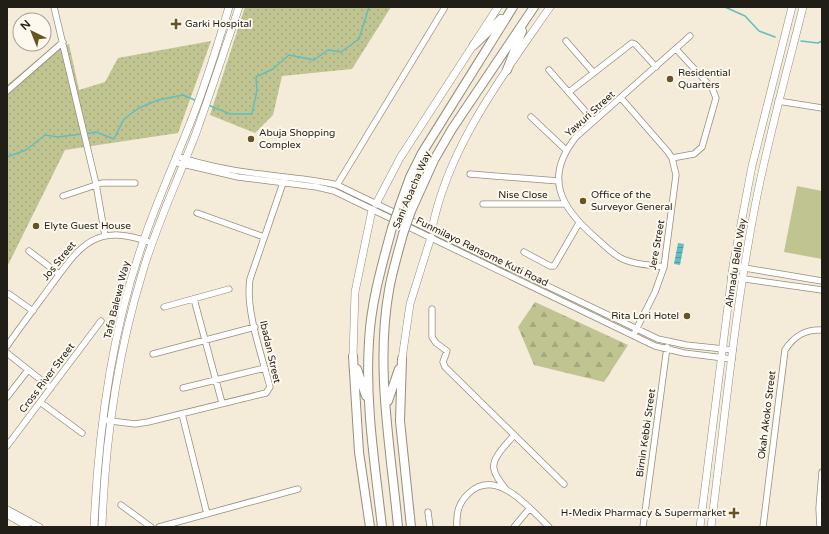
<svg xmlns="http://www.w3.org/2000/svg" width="829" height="534" viewBox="0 0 829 534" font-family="'Varela Round',sans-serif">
<defs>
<pattern id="grass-dots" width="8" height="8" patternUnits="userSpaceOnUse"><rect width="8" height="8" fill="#c0c491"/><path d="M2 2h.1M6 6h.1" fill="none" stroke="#a5a87c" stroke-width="1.8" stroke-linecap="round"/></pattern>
<pattern id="forest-firs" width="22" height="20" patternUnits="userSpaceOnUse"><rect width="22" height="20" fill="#c0c491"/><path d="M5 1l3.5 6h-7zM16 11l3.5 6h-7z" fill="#a5a87c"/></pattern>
<pattern id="water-rules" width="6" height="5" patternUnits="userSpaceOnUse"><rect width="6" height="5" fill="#62bec0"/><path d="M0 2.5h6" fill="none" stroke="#509a9b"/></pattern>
</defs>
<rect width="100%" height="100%" fill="#f4ebd9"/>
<!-- grass -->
<path fill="url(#grass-dots)" d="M245 7H391L352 69 282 76 273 115 255 133 210 115Z
M211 41 178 133 65 150 7 267V85L48 51 69 44 79 90 105 82 118 58Z"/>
<!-- forest -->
<path fill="url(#forest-firs)" d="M535 302 628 345 604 382 534 365 518 327Z"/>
<!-- pitch -->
<path fill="#c0c491" d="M797 186 822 191V259L784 252Z"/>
<!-- water -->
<path fill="url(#water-rules)" d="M678 243 684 244 680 265 674 264Z"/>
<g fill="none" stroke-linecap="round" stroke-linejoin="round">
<!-- stream -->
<path stroke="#62bec0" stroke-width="1.5" d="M725 7 745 16 759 31 775 37
M801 41 818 43 822 41
M208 105 230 114H252L257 90 256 77 273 69 289 55 314 60 328 50 341 52 359 39 369 7
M85 134 96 132 114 139 124 119 139 108 158 100 183 95 197 101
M7 157 26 150 45 135 58 137 82 134"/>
<!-- minor casing -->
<g stroke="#968e7d" stroke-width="7">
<path id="minor" d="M54 7 96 184 105 236
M566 41 593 72
M549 70 593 120
M7 91 63 42
M569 92 632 43 635 44 656 67
M621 98 668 152 672 158 676 175 664 267 655 292 635 332
M778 101 822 108
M531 117 566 150
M176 156C204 165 232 171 261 174 287 178 312 179 337 185L658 339 686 345 733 350
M672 158 694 154 702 147 716 98 712 88 676 49
M174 162 238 177 317 187 334 191 655 346 684 353 732 359
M470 174 559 181
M337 185 445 7
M63 196 102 183H135
M483 204H564
M197 213 264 237
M29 251 59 274
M524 252 550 266H554L579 223
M733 266 822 281
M664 267C652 265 637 265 625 260 614 256 605 246 596 238 561 208 543 178 576 137L690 36
M731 277 822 290
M9 294 33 311
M194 299 222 403
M164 307 229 289
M432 309V337L436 343 447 351 443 362 445 367 564 484
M7 346C21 326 36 306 50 287 81 244 96 222 152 243
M7 353 51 388
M153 354 255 327
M183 388 265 368
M7 397 28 370
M40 402 82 433
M182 414 207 514
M103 420 135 424 148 422 266 393 270 387C262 356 245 310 250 279L284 180
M7 446 101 321
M505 488C501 483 495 476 494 469 491 458 508 443 514 435
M121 505 151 527
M7 509 40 527
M428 512 430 527
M7 515 28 527
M159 527 298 489
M457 527C456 514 458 503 469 493 497 467 530 509 549 527
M514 527 529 509
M643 527 667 347
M763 527 785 350C794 336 805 329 822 330
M820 527 819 508 822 472"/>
</g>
<!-- major casing -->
<g stroke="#968e7d" stroke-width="8">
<path id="major" d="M376 204 400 158 498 7
M432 229C448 147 503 75 550 7
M353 356 355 292 372 210
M402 359 410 304 431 237
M94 527C98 435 110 341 139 254 154 207 175 162 193 116 207 80 218 44 229 7
M102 527C105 442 117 356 142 274 156 225 178 180 196 133 211 91 225 49 239 7
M700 527 733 266 752 166 792 7
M711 527C725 418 735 308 756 201 769 135 787 71 803 7"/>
</g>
<!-- highway casing -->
<g stroke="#968e7d" stroke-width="10">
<path id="highway" d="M474 45 501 19
M507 70 522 31
M401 202 410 177 422 153 513 7
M411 211 434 160 452 129 534 7
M353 356 359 452 370 527
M402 359 400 421 411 527
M357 369 366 396
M388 401 399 369
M382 527C375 465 365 404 369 341 371 302 382 265 392 228
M398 527C391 450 375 368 389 290 392 272 398 253 403 234"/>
</g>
<!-- minor -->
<use href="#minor" stroke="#fff" stroke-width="5.5"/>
<!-- major -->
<use href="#major" stroke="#fff" stroke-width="7"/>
<!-- highway -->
<use href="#highway" stroke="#fff" stroke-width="8"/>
<!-- highway-bridge casing -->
<g stroke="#968e7d" stroke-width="10" stroke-linecap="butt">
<path id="highway-bridge" d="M392 228 401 202
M403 234 411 211"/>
</g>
<!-- highway-bridge -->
<use href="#highway-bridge" stroke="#fff" stroke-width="8"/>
</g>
<!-- markers -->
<g fill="#665422" stroke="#fef9ee" stroke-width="1.5">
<path d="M174 18h4v4h4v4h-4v4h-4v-4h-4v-4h4z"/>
<circle cx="670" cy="79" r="4"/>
<circle cx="251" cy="139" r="4"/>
<circle cx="583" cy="201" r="4"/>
<circle cx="36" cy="226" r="4"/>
<circle cx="687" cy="316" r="4"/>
<path d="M732 507h4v4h4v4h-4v4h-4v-4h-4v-4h4z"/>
</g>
<g text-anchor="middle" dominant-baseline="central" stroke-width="4" stroke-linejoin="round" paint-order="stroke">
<!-- poi labels -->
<g font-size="10" fill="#211e18" stroke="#fef9ee" text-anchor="start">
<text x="185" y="24">Garki Hospital</text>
<text x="678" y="73">Residential<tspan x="678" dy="12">Quarters</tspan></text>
<text x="259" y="133">Abuja Shopping<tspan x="259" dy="12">Complex</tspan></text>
<text x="591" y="195">Office of the<tspan x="591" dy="12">Surveyor General</tspan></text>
<text x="44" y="226">Elyte Guest House</text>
<text x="679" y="316" text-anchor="end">Rita Lori Hotel</text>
<text x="726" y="513" text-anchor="end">H-Medix Pharmacy &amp; Supermarket</text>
</g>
<!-- street labels -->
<g font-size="10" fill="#211e18" stroke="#fef9ee">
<text transform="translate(590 114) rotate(-42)">Yawuri Street</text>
<text transform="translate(412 190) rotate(-67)">Sani Abacha Way</text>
<text x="523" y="195">Nise Close</text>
<text transform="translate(657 245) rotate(-80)">Jere Street</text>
<text transform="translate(482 252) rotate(26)">Funmilayo Ransome Kuti Road</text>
<text transform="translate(59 261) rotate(-51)">Jos Street</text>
<text transform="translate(736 263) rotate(-81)">Ahmadu Bello Way</text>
<text transform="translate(117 300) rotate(-76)">Tafa Balewa Way</text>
<text transform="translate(270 352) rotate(77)">Ibadan Street</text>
<text transform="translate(47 378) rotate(-53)">Cross River Street</text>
<text transform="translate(767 415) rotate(-83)">Okah Akoko Street</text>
<text transform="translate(646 433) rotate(-82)">Birnin Kebbi Street</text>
</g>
</g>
<!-- border -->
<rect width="829" height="534" fill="none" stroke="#211e18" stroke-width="16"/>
<!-- north arrow -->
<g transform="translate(32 32) rotate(317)"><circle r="19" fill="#fef9ee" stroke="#a6a198"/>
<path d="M0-3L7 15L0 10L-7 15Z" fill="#665422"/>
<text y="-6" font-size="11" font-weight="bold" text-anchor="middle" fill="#211e18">N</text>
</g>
</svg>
